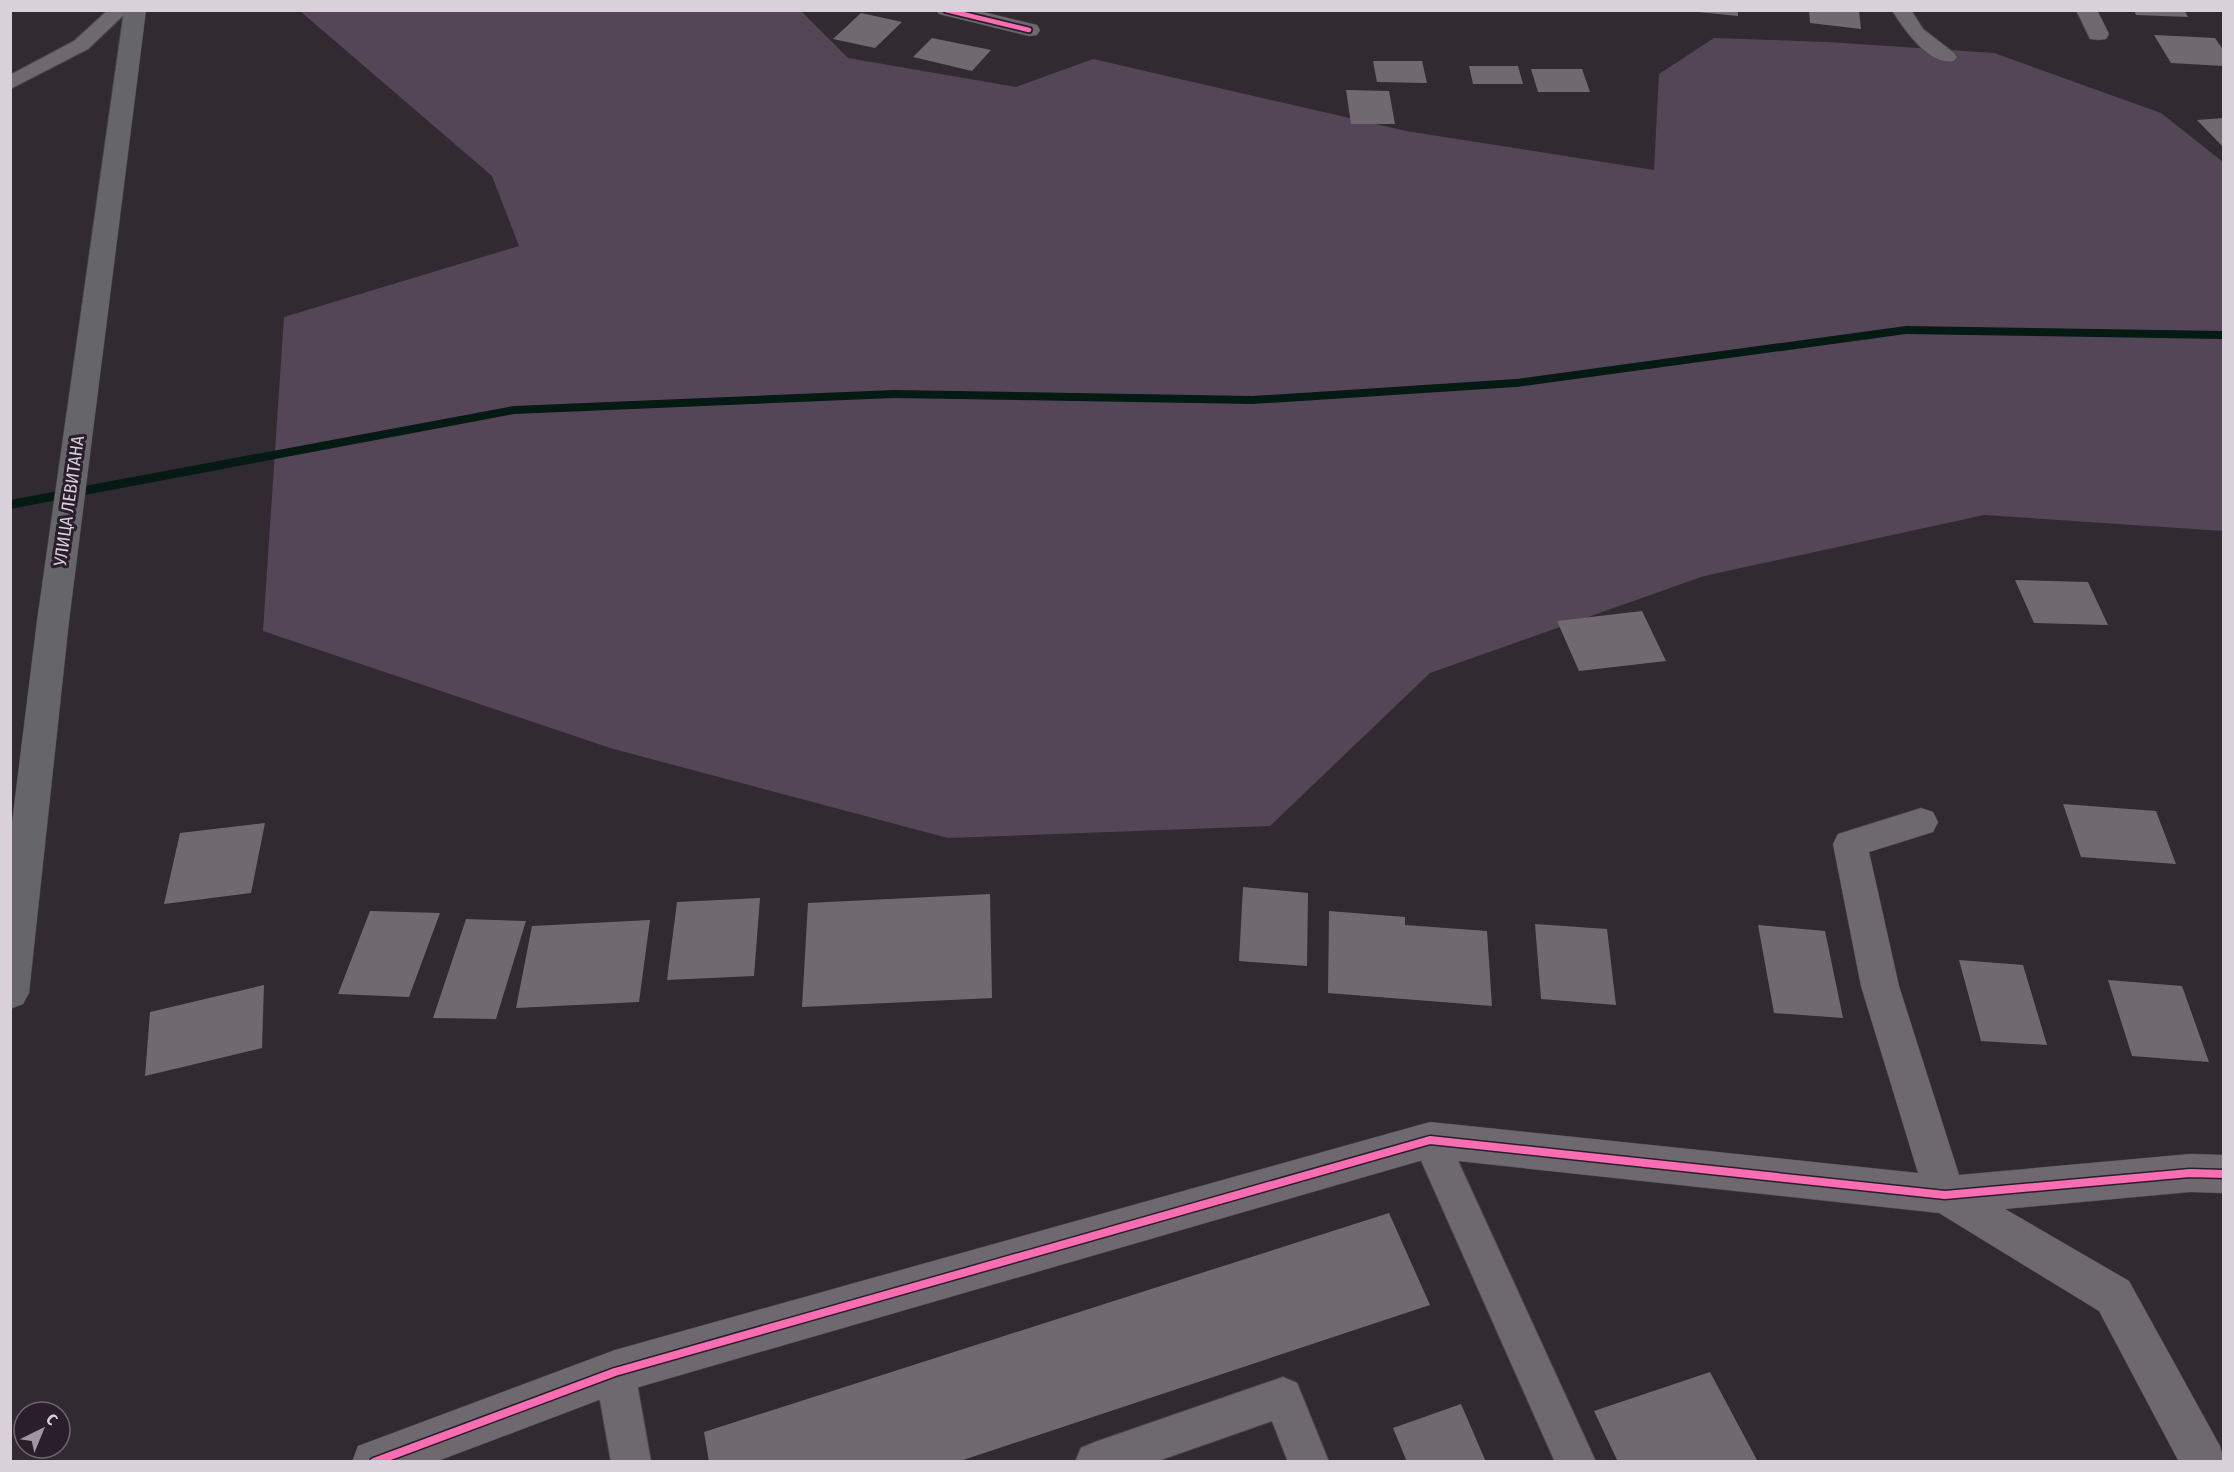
<svg xmlns="http://www.w3.org/2000/svg" width="2234" height="1472" viewBox="0 0 2234 1472" font-family="'Fira Sans Condensed',sans-serif">
<rect width="100%" height="100%" fill="#312a31"/>
<!-- green -->
<path fill="#554657" d="M300 11H801L848 58 1016 87 1093 59 1406 131 1654 170 1659 74 1714 38 1827 42 1994 53 2161 113 2223 162V531L1984 515 1704 576 1430 673 1270 826 948 838 610 748 263 631 284 317 519 246 492 176Z"/>
<g fill="none" stroke-linecap="round" stroke-linejoin="round">
<!-- stream -->
<path fill="#041a13" fill-rule="evenodd" d="M1906 326 2224 331V339L1906 334 1516 387 1253 404 894 398 514 414 10 509V500L514 406 894 390 1253 396 1516 379Z"/>
</g>
<!-- building -->
<path fill="#706a70" d="M1698 10H1738V16L1698 12Z
M1809 10 1859 11 1861 29 1810 23Z
M2134 10H2184L2188 17 2136 15Z
M861 13 902 22 875 48 833 39Z
M2154 35 2215 38 2224 51V66L2171 63Z
M932 38 991 50 972 71 913 57Z
M1373 61H1422L1427 83 1377 82Z
M1469 66H1518L1523 84H1473Z
M1531 69H1582L1590 92H1538Z
M1346 90 1389 91 1395 124H1351Z
M2224 118V148L2197 120Z
M2015 580 2088 582 2108 625 2034 623Z
M1642 611 1666 661 1579 671 1557 621Z
M2063 804 2156 811 2176 864 2081 857Z
M265 823 251 893 164 904 180 833Z
M1243 887 1308 893 1307 966 1239 961Z
M990 894 992 998 802 1007 808 903Z
M760 898 754 976 667 980 677 902Z
M370 911 440 913 409 997 338 994Z
M1329 911 1405 917V925L1487 931 1492 1006 1328 993Z
M466 919 526 921 496 1019 433 1018Z
M650 920 639 1002 516 1008 532 926Z
M1535 924 1607 929 1616 1005 1541 999Z
M1758 925 1825 931 1843 1018 1774 1013Z
M1959 960 2023 965 2047 1045 1981 1041Z
M2108 980 2182 986 2209 1062 2132 1056Z
M264 985 262 1048 145 1076 150 1012Z
M1389 1213 1430 1305 957 1462H709L704 1432Z
M1710 1372 1758 1462H1618L1594 1411Z
M1461 1404 1486 1462H1407L1393 1428Z"/>
<g fill="none" stroke-linecap="round" stroke-linejoin="round">
<!-- lane casing -->
<g stroke="#4b454b" stroke-width="2">
<path id="lane" d="M108 10H129L88 49 10 89V75L74 41Z
M1892 10H1911L1923 29 1954 53 1957 57 1954 61C1930 67 1903 28 1892 10Z
M1430 1123 1443 1128 1596 1462H1555L1412 1140 1417 1128Z
M615 1352 629 1358 635 1372 651 1462H611L595 1372 601 1358Z
M1283 1377 1297 1383 1329 1462H1288L1272 1421 1155 1462H1075L1081 1448 1095 1442Z"/>
</g>
<!-- street casing -->
<g stroke="#4b454b" stroke-width="1">
<path id="street" d="M936 10H975L1037 25 1040 30 1037 35 1029 36 939 14Z
M2076 10H2097L2109 34 2106 39 2098 40 2090 39Z
M1921 808 1933 812 1938 822 1933 832 1869 852 1899 986 1959 1175 2190 1154 2224 1155V1193L2190 1192 2005 1209 2129 1281 2220 1446 2224 1462H2179L2099 1311 1939 1213 1430 1158 615 1394 435 1462H352L358 1446 615 1350 1430 1122 1918 1173 1861 986 1833 844 1838 834Z"/>
</g>
<!-- secondary casing -->
<g stroke="#4b454b" stroke-width="1">
<path id="secondary" d="M124 10H146L69 621 29 993 23 1004 10 1009V839L37 621Z"/>
</g>
<!-- lane -->
<use href="#lane" fill="#6e696f" fill-rule="evenodd"/>
<!-- street -->
<use href="#street" fill="#6e696f" fill-rule="evenodd"/>
<!-- secondary -->
<use href="#secondary" fill="#666569" fill-rule="evenodd"/>
<!-- cycleway-far1 casing -->
<g stroke="#2a1e2a" stroke-width="8">
<path id="cycleway-far1" d="M946 10 1029 30"/>
</g>
<!-- cycleway casing -->
<g stroke="#2a1e2a" stroke-width="11">
<path id="cycleway" d="M374 1462 615 1372 1430 1140 1945 1195 2190 1173 2224 1174"/>
</g>
<!-- cycleway-far1 -->
<use href="#cycleway-far1" stroke="#f96db3" stroke-width="4.5"/>
<!-- cycleway -->
<use href="#cycleway" stroke="#f96db3" stroke-width="8"/>
</g>
<g text-anchor="middle" dominant-baseline="central" stroke-width="6" stroke-linejoin="round" paint-order="stroke">
<!-- street labels -->
<g font-size="18" fill="#d9d1da" stroke="#2a1e2a">
<text transform="translate(69 501) rotate(-82)">УЛИЦА ЛЕВИТАНА</text>
</g>
</g>
<!-- border -->
<rect width="2234" height="1472" fill="none" stroke="#d9d1da" stroke-width="24"/>
<!-- north arrow -->
<g transform="translate(42 1430) rotate(43)"><circle r="28" fill="#2a1e2a" stroke="#706670" stroke-width="1.5"/>
<path d="M0-4.5L10 22L0 15L-10 22Z" fill="#9e979f"/>
<text y="-9" font-size="16" font-weight="bold" text-anchor="middle" fill="#d9d1da">С</text>
</g>
</svg>
